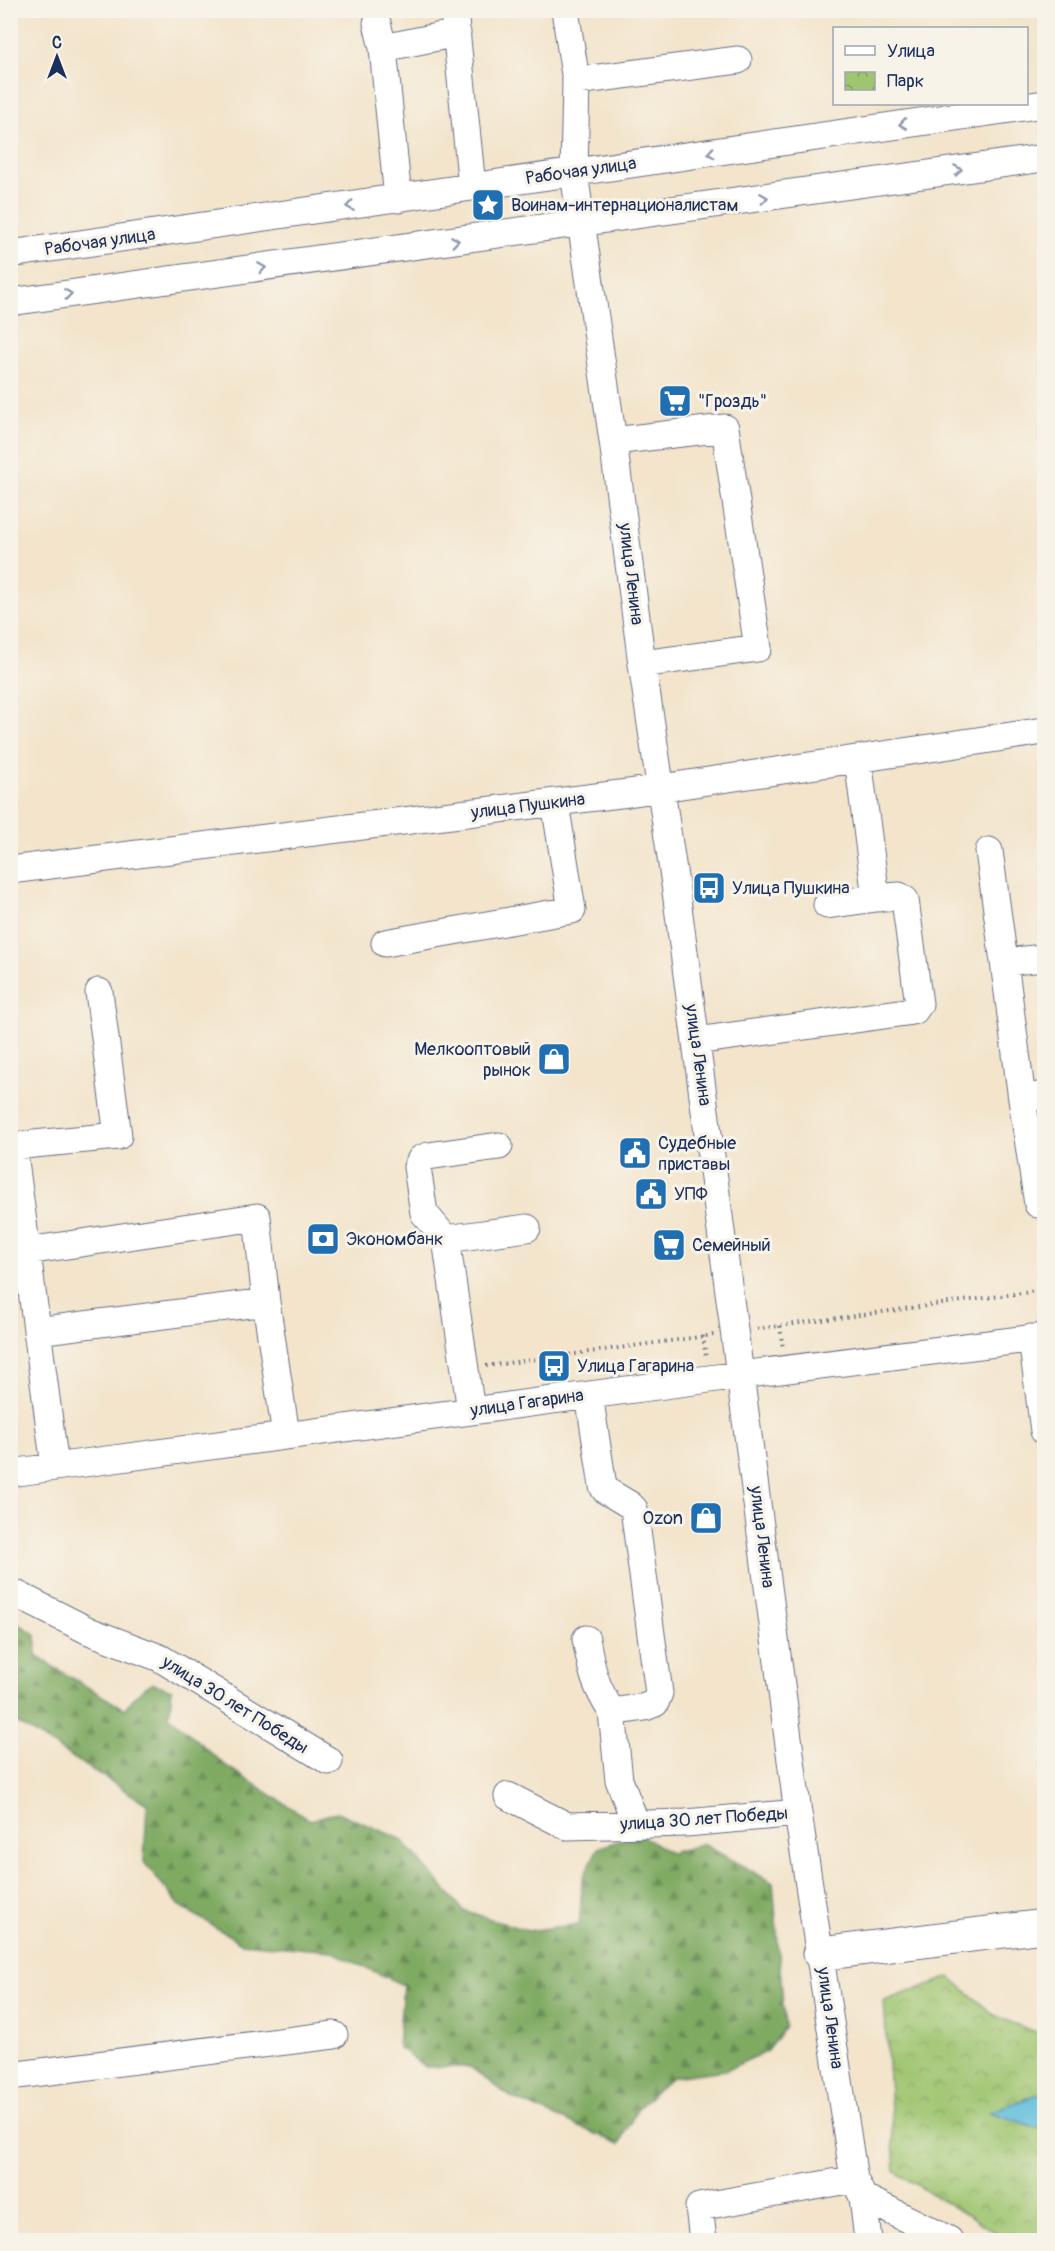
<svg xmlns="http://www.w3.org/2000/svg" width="1055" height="2251" viewBox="0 0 1055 2251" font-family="Pangolin,sans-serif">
<defs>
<pattern id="forest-firs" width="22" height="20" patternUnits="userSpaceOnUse" patternTransform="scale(1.5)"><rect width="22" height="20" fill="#7faa62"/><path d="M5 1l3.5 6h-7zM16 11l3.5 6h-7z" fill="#678b54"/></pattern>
<pattern id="park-crowns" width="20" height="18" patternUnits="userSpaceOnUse" patternTransform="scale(1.5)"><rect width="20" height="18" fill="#9fc56f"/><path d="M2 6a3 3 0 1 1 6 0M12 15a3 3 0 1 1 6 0" fill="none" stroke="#81a05e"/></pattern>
</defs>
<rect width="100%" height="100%" fill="#f7f3e8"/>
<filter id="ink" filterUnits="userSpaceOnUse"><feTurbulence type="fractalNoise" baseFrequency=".0167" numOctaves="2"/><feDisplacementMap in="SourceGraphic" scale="12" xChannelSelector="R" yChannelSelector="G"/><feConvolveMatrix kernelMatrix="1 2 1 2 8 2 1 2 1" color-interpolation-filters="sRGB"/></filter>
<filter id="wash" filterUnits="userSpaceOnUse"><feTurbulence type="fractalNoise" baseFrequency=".008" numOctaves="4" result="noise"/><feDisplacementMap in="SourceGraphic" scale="24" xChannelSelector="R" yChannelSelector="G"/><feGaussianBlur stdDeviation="1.35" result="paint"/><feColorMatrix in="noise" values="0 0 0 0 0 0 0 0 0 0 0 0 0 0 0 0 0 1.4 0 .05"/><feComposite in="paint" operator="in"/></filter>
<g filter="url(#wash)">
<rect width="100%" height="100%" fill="#f3e4cb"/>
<!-- forest -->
<path fill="url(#forest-firs)" stroke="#4d6c60" stroke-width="1.5" d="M10 1618 36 1635 37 1657 124 1709 141 1690 152 1683 172 1690 169 1716 226 1766 310 1820 337 1812 401 1839 463 1910 528 1931 579 1924 583 1878 598 1848 639 1834 670 1853 703 1844 773 1883 785 2027 766 2052 726 2070 672 2077 637 2109 620 2144 512 2098 470 2067H425L398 2047 403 1985 331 1951 241 1943 179 1905 144 1862 147 1804 11 1719Z"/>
<!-- park -->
<path fill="url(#park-crowns)" stroke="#5d7a66" stroke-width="1.5" d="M950 1977 994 2015 1044 2036V2092L990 2112 1044 2130V2231L1007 2239 895 2172 884 2001Z"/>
<!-- water -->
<path fill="#5fbedd" stroke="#3d769e" stroke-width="1.5" d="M1044 2092V2130L990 2112Z"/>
</g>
<g filter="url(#ink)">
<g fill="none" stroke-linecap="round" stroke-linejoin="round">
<!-- minor casing -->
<g stroke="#676e84" stroke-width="29">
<path id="minor" d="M454 10 472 187
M565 10 576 81 574 173 613 441 642 664 675 884 798 1813 854 2179 863 2197 868 2240
M377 23 383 48 398 199
M383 48 457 33
M576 81 738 60
M10 254 1044 104
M10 302 1044 158
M613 441 725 428 758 648 642 664
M989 851 1004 962
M10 870 628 793 1044 731
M827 905 876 898
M385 943 572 910 555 803
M1044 958 1004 962 1022 1099 1044 1095
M696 1041 906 1012 915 1010 919 1004 905 900 899 896 876 898 858 759
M1022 1099 1038 1204
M446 1239 527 1228
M10 1252 27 1251 257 1217 266 1302 286 1435
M37 1331 266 1302
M1032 1338 1044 1431
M589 1395 603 1486 605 1490 630 1505 634 1509 659 1693 655 1703 645 1707 612 1712 619 1780 636 1824
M471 1411 446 1239 424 1213 417 1167 421 1159 428 1156 499 1146
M55 1467 13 1146 118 1136 99 992
M10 1473 709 1379 1044 1337
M10 1591 89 1631 160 1658 329 1761
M586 1639C592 1671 594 1684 612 1712
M508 1796 567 1826 686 1823 798 1813
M10 2076 334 2035
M863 2197 949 2240
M703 2240 699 2207 854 2179"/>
</g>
<!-- major casing -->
<g stroke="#676e84" stroke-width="35">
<path id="major" d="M820 1954 1044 1926"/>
</g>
<!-- path -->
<path stroke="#676e84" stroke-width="4" stroke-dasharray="1.5 4.5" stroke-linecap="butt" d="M780 1326 783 1349
M757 1329 1044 1290
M703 1336 706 1357
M486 1366 714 1335"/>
<!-- minor -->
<use href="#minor" stroke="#fff" stroke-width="27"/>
<!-- major -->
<use href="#major" stroke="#fff" stroke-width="33"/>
</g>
<!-- one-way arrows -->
<defs><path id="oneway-chevron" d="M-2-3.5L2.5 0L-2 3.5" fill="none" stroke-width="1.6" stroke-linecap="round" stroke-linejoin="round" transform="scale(1.5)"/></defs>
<g stroke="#8d97ae">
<use href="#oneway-chevron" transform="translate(903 124) rotate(172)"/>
<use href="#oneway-chevron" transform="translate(711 153) rotate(172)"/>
<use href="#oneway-chevron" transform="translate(958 170) rotate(-8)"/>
<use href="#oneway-chevron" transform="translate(764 198) rotate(-8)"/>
<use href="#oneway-chevron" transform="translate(350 206) rotate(172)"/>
<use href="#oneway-chevron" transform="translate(455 241) rotate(-8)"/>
<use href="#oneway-chevron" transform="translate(262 268) rotate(-8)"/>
<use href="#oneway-chevron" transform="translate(68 294) rotate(-8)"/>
</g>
</g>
<!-- icons -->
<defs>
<g id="sight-square" transform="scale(1.725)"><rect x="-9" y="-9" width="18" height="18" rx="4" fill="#1f6fb2" stroke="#f7f3e8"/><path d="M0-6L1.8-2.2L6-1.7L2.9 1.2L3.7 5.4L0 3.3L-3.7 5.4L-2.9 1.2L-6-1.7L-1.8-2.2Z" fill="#fff"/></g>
<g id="supermarket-square" transform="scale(1.725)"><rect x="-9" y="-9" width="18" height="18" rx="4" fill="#1f6fb2" stroke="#f7f3e8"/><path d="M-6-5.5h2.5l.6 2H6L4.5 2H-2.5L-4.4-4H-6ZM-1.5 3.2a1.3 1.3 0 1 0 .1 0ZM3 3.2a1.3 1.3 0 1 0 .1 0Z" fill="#fff"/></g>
<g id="bus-square" transform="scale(1.725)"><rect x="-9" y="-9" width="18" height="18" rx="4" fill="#1f6fb2" stroke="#f7f3e8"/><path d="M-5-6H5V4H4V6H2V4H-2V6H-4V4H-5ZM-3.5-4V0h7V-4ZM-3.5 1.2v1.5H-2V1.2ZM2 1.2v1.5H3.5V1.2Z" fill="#fff"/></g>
<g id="shop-square" transform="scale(1.725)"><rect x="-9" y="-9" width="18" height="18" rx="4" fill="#1f6fb2" stroke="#f7f3e8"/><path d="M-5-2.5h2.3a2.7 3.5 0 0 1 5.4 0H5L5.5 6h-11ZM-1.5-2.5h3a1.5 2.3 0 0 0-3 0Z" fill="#fff"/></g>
<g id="civic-square" transform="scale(1.725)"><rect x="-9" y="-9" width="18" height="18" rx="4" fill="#1f6fb2" stroke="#f7f3e8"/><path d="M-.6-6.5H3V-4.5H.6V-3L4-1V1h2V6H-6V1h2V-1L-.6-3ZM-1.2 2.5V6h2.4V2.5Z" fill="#fff"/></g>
<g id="bank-square" transform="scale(1.725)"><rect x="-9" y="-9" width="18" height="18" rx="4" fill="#1f6fb2" stroke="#f7f3e8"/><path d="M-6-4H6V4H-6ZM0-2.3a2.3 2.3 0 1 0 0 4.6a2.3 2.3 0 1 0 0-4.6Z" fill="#fff"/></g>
</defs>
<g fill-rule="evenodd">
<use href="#sight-square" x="488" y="205"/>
<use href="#supermarket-square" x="675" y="401"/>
<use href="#bus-square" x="709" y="888"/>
<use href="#shop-square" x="554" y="1059"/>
<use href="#civic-square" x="635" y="1153"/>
<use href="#civic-square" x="651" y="1194"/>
<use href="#bank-square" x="323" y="1239"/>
<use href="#supermarket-square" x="669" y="1245"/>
<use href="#bus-square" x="554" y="1366"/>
<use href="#shop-square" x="706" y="1518"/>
</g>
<g text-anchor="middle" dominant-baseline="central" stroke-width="6" stroke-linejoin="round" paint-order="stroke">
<!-- street labels -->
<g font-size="18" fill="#1b2f5e" stroke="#f7f3e8">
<text transform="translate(581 171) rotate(-8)">Рабочая улица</text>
<text transform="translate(100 242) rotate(-8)">Рабочая улица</text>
<text transform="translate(631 574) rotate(83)">улица Ленина</text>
<text transform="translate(528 806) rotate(-7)">улица Пушкина</text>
<text transform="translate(698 1055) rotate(82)">улица Ленина</text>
<text transform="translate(527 1403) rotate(-8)">улица Гагарина</text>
<text transform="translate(762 1537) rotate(83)">улица Ленина</text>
<text transform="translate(235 1705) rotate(32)">улица 30 лет Победы</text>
<text transform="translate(704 1819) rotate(-4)">улица 30 лет Победы</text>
<text transform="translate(830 2018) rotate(82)">улица Ленина</text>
</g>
<!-- poi labels -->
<g font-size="18" fill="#1b2f5e" stroke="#f7f3e8" text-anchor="start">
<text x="511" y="205">Воинам-интернационалистам</text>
<text x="698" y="401">"Гроздь"</text>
<text x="732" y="888">Улица Пушкина</text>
<text x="531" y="1049" text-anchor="end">Мелкооптовый<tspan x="531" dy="21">рынок</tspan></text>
<text x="658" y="1143">Судебные<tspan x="658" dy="21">приставы</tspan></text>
<text x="674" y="1194">УПФ</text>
<text x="346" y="1239">Экономбанк</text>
<text x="692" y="1245">Семейный</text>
<text x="577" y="1366">Улица Гагарина</text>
<text x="683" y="1518" text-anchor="end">Ozon</text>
</g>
</g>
<!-- margin -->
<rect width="1055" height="2251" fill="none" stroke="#f7f3e8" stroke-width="36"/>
<!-- legend -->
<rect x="833" y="27" width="195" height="78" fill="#f7f3e8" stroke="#9fa5b1" stroke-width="1.5"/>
<rect x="845" y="46" width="30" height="9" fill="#ffffff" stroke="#9fa5b1" stroke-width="1.5"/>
<text x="887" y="57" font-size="18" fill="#1b2f5e">Улица</text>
<rect x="845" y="72" width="30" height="18" fill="url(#park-crowns)" stroke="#9fa5b1" stroke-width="1.5"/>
<text x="887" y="87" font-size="18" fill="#1b2f5e">Парк</text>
<!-- north arrow -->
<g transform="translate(57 57)" stroke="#f7f3e8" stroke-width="4.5" paint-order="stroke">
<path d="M0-4.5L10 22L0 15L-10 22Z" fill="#1b2f5e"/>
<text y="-9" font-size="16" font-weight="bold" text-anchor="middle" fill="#1b2f5e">С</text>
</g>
</svg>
